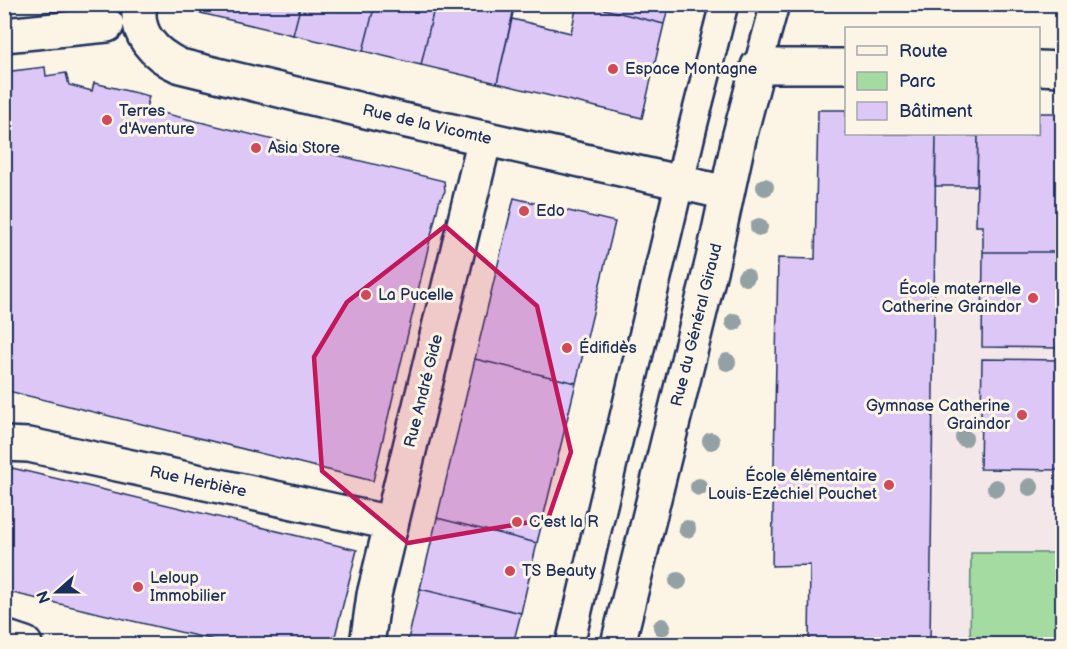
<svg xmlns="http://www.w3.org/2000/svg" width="1067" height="649" viewBox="0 0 1067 649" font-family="'Balsamiq Sans',sans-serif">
<rect width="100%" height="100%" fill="#fcf5e5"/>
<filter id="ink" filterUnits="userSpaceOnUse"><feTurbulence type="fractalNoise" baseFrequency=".0167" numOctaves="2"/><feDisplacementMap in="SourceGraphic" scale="12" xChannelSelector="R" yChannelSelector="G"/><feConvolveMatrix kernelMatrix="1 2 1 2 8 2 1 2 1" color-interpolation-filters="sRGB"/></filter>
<g filter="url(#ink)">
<!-- built -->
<path fill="#f3e7ea" d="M818 110H846V134H1038L1039 113H1062V360L982 359 980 469 1062 470V644H809L810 565 772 566 778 258H815Z"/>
<!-- green -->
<path fill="#a3dba0" stroke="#5f857f" stroke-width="1.5" d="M971 553H1062V644H970Z"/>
<!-- building -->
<path fill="#ddc7f7" stroke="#1b2f5e" stroke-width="1.5" d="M198 4H301L293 35 196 12Z
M301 4H375L363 51 293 35Z
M375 4H435L421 65 363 51Z
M435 4H515L497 83 421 65Z
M577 4H584L664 24 642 118 497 83 512 19 571 33Z
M584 4H669L664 24Z
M45 67 46 76 66 73 69 85 92 91 94 83 149 96 146 109 444 181 445 191 439 202 373 481 4 390V72Z
M818 110H846V134H936L930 644H809L810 565 772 566 778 258 815 259Z
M1038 113H1062V231H1061L1060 252H983V226H976L978 134H1038Z
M936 135 978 136 977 186H935Z
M514 198 615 222 576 383 475 359Z
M983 252H1060L1058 348 982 347Z
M475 359 576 383 537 543 437 518Z
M982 359 1062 360V470L980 469Z
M12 468 357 550 333 644H231L4 591V501Z
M437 518 537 543 521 613 420 589Z
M420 589 521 613 513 644H407Z"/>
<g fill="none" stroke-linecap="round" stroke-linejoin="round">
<!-- lane casing -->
<g stroke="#1b2f5e" stroke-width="32">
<path id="lane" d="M758 66 775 4
M570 644 693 126 724 4"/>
</g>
<!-- street casing -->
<g stroke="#1b2f5e" stroke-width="38">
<path id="street" d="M140 4C134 34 155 55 180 66L403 120 727 193
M4 35 107 25
M1038 68 1062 69
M4 444 29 445 391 523
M4 637 25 644
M367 644 374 595 485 138
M618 644 713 259 739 138 758 66H846"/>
</g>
<!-- lane -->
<use href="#lane" stroke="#fcf5e5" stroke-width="27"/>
<!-- street -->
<use href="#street" stroke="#fcf5e5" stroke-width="33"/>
</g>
<!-- trees -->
<g fill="#93a0a4">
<circle cx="765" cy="187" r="9"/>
<circle cx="759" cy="227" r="9"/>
<circle cx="746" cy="277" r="9"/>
<circle cx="734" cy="322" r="9"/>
<circle cx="727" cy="362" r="9"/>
<circle cx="964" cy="438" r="9"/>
<circle cx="711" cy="441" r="9"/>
<circle cx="699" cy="487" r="9"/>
<circle cx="1030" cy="487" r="9"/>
<circle cx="996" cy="488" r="9"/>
<circle cx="687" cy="529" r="9"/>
<circle cx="678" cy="581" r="9"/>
<circle cx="662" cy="627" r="9"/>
</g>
</g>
<!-- marked area -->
<path fill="#c2185b" fill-opacity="0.2" stroke="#c2185b" stroke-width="4.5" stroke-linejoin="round" d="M445 226 537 306 571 452 548 519 408 543 322 471 314 357 347 302Z"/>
<!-- markers -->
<g fill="#d1495b" stroke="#fcf5e5" stroke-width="2">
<circle cx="613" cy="69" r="6"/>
<circle cx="107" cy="120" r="6"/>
<circle cx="256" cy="148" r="6"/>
<circle cx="524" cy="211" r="6"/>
<circle cx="366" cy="295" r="6"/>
<circle cx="1033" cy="298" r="6"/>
<circle cx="567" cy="348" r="6"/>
<circle cx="1022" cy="415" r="6"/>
<circle cx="889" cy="485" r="6"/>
<circle cx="517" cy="522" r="6"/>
<circle cx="510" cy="571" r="6"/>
<circle cx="138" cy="587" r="6"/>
</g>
<g text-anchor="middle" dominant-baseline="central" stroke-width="6" stroke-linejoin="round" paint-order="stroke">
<!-- poi labels -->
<g font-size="16" fill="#1b2f5e" stroke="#fcf5e5" text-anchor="start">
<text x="625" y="69">Espace Montagne</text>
<text x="119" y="111">Terres<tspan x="119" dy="18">d'Aventure</tspan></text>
<text x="268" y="148">Asia Store</text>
<text x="536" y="211">Edo</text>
<text x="1021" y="289" text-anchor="end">École maternelle<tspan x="1021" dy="18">Catherine Graindor</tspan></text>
<text x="378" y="295">La Pucelle</text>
<text x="579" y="348">Édifidès</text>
<text x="1010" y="406" text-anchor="end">Gymnase Catherine<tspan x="1010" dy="18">Graindor</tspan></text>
<text x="877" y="476" text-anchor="end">École élémentaire<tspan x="877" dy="18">Louis-Ezéchiel Pouchet</tspan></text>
<text x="529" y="522">C'est la R</text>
<text x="522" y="571">TS Beauty</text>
<text x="150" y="578">Leloup<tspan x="150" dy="18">Immobilier</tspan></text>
</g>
<!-- street labels -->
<g font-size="16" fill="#1b2f5e" stroke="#fcf5e5">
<text transform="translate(427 125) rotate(13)">Rue de la Vicomte</text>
<text transform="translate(697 325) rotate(-76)">Rue du Général Giraud</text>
<text transform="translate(424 391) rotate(-76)">Rue André Gide</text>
<text transform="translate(198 482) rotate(12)">Rue Herbière</text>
</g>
</g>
<!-- margin -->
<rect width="1067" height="649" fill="none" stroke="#fcf5e5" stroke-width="24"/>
<rect x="12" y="12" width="1043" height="625" fill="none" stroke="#1b2f5e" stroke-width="2" filter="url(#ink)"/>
<!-- legend -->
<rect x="845" y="27" width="195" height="108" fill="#fcf5e5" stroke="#a2a6af" stroke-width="1.5"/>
<rect x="857" y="46" width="30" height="9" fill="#fcf5e5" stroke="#a2a6af" stroke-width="1.5"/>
<text x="899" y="57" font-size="18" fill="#1b2f5e">Route</text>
<rect x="857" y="72" width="30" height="18" fill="#a3dba0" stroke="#a2a6af" stroke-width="1.5"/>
<text x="899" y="87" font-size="18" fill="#1b2f5e">Parc</text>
<rect x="857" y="102" width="30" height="18" fill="#ddc7f7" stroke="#a2a6af" stroke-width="1.5"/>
<text x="899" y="117" font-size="18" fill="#1b2f5e">Bâtiment</text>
<!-- north arrow -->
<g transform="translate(57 592) rotate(249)" stroke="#fcf5e5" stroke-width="4.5" paint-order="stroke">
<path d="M0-4.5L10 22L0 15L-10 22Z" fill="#1b2f5e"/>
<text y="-9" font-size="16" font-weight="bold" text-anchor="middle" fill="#1b2f5e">N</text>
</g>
</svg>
